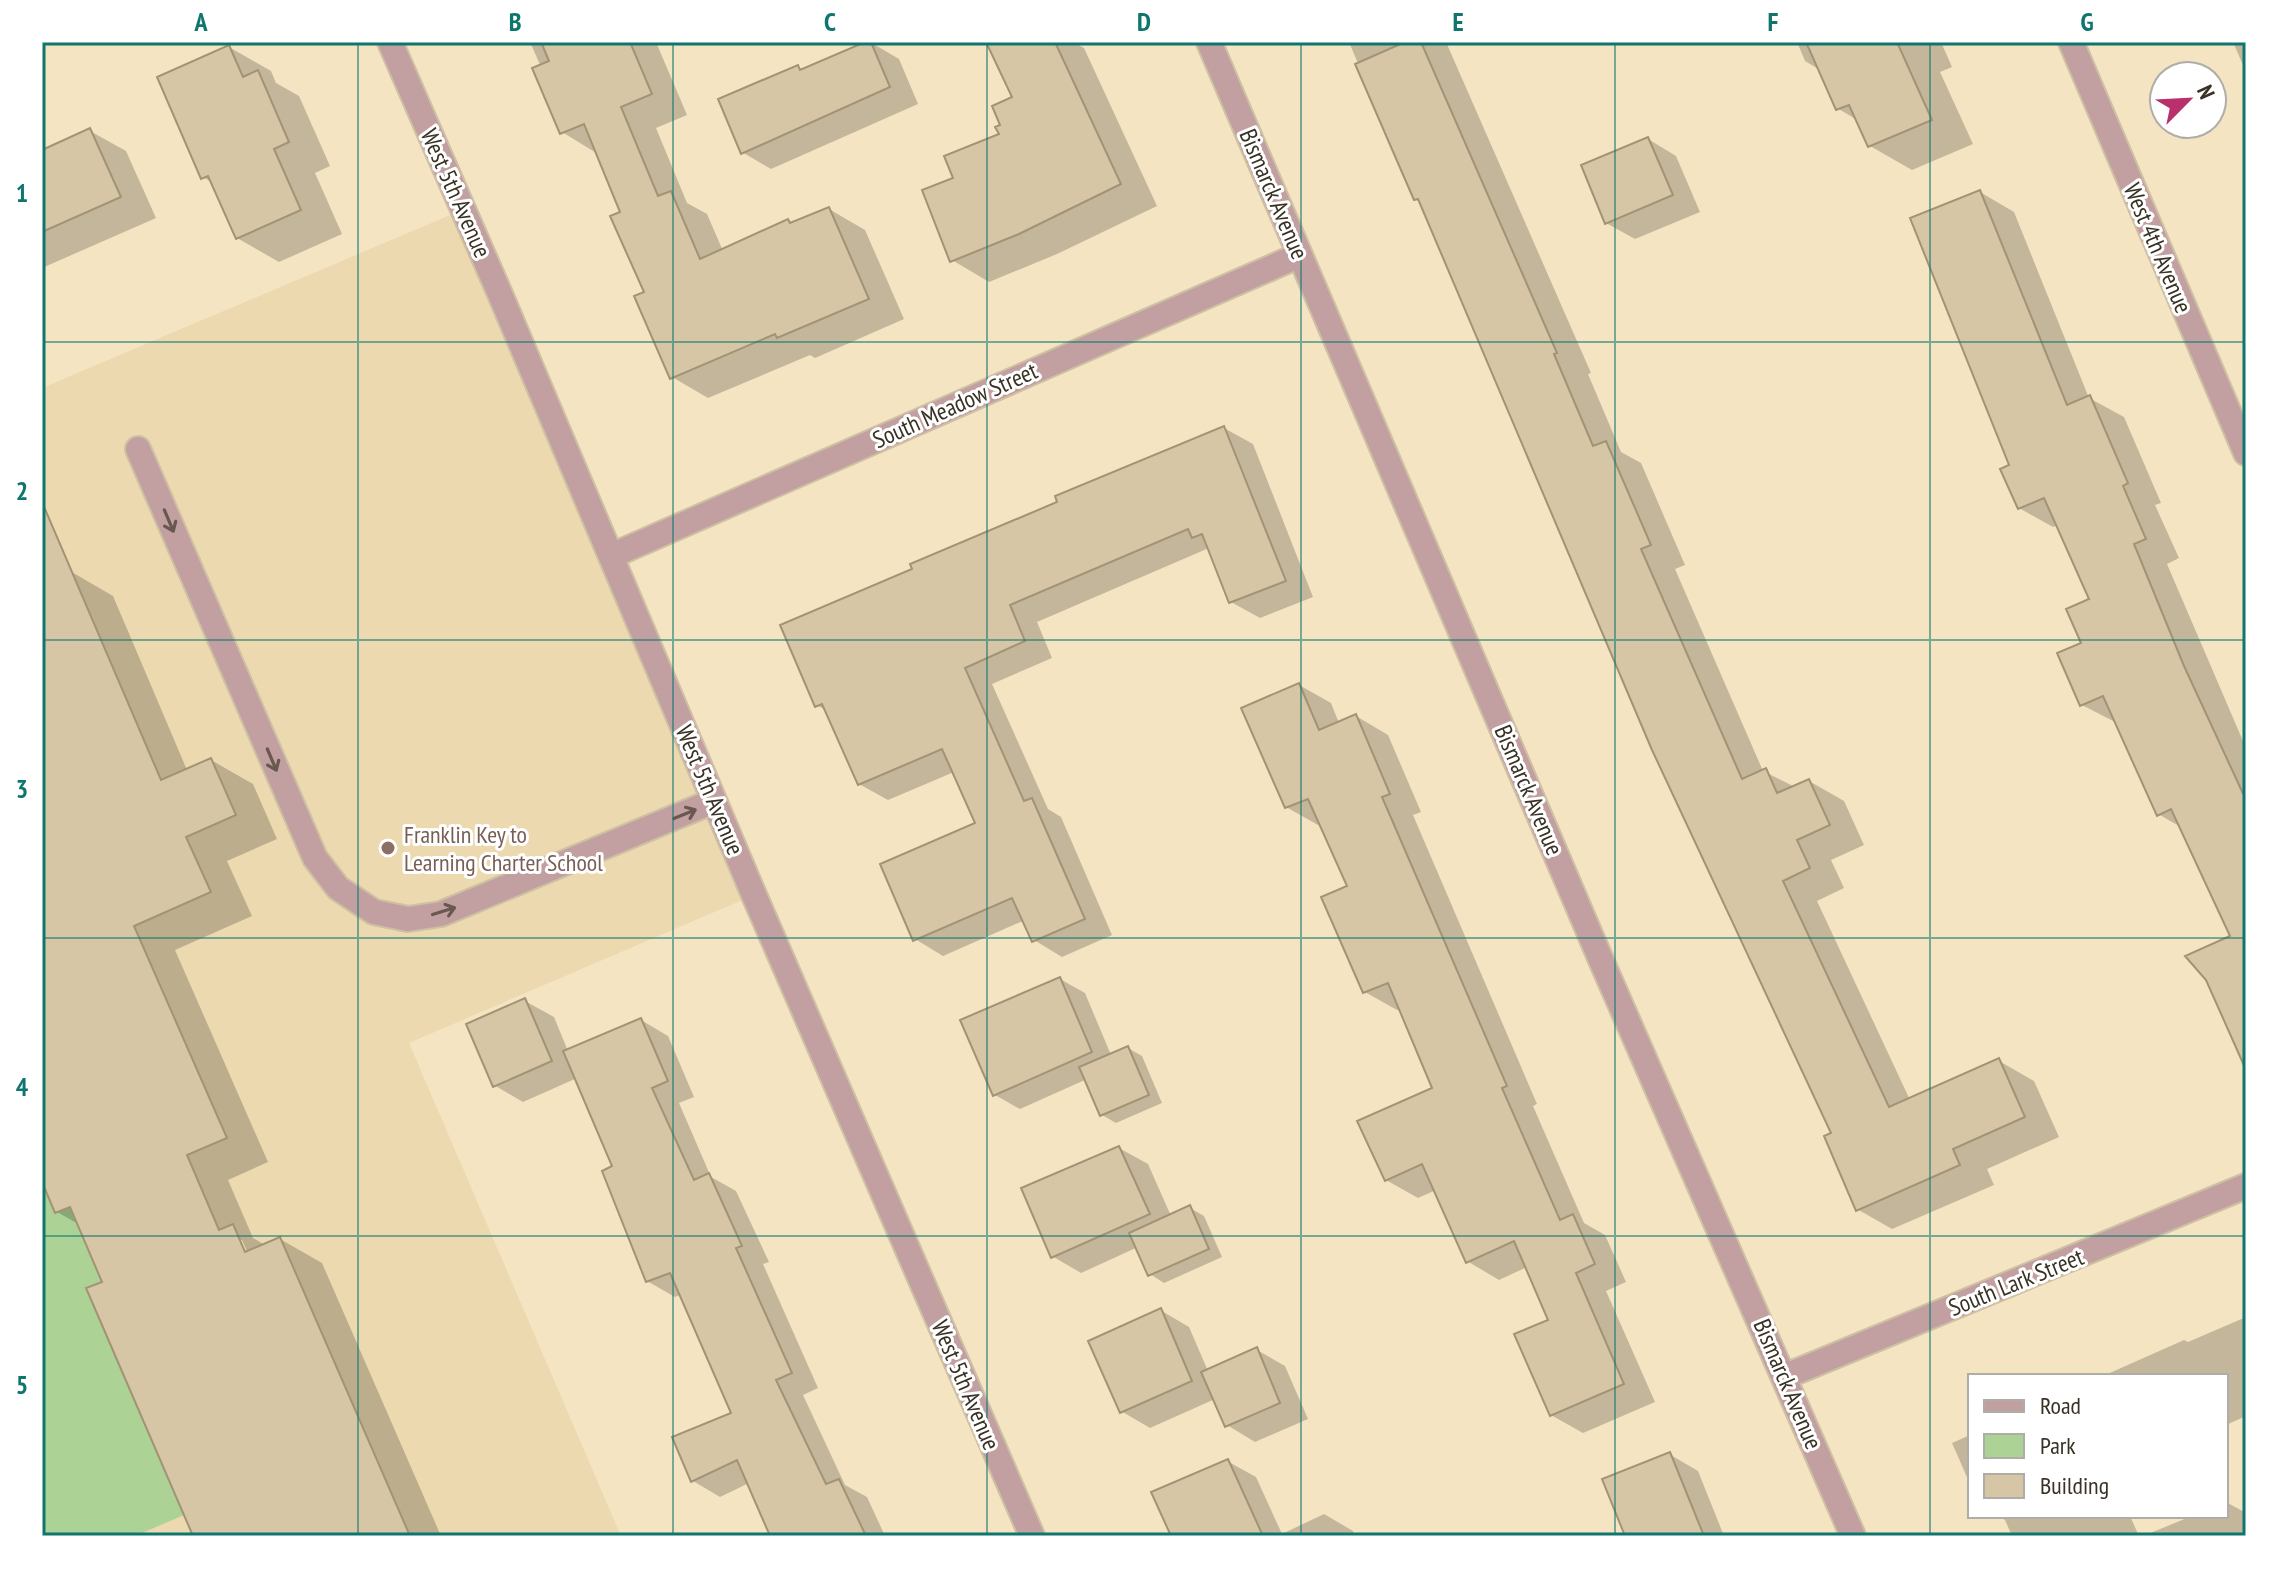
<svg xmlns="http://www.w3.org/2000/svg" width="2288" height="1578" viewBox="0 0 2288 1578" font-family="'PT Sans Narrow',sans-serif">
<rect width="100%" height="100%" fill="#f4e4c2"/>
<!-- built -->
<path fill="#ecd9b0" d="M462 210 754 895 409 1043 621 1536H42V388Z"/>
<!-- green -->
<path fill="#acd296" d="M42 1182 55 1213 70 1207 102 1282 86 1289 184 1515 135 1536H42Z"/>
<!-- shadow -->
<path fill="#0003" fill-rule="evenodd" d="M530 42H656L687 115 656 128 687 203 707 214 723 251 788 222 793 224 829 209 865 230 904 319 815 358 810 355 708 398 672 377 623 213 598 154 562 132 541 67Z
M870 42 899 59 918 104 771 169 742 152 797 67 803 70Z
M1014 42H1073L1084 48 1157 206 1057 254 989 282 952 260 955 179 1001 135 1014 98Z
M1349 42H1446L1591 373 1588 374 1621 452 1641 463 1685 565 1675 569 1763 771 1795 787 1809 781 1844 801 1864 845 1831 860 1844 888 1817 901 1910 1100 1999 1061 2034 1081 2059 1137 1987 1169 1994 1185 1892 1229 1857 1209 1834 1134 1422 203 1415 199Z
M1797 42H1941L1952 67 1940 72 1973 144 1912 170 1870 146 1859 121 1837 108 1820 70 1805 61Z
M2233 42H2246V72Z
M229 47 271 71 276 83 299 96 330 166 315 173 342 234 279 262 237 238 213 183 203 177Z
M90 131 126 151 156 218 42 268V152Z
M1648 139 1676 156 1700 212 1635 239 1606 223Z
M1980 192 2014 212 2089 398 2124 417 2161 503 2155 505 2179 558 2167 564 2246 748V1044L2233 937 2181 827 2158 814 2117 723 2082 705 2091 600 2058 525 2053 527 2019 508 2012 466Z
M1224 428 1253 444 1313 597 1260 618 1231 602 1209 548 1037 622 1052 658 992 684 1048 809 1061 817 1112 935 1062 957 1034 940 1025 920 943 956 915 939 977 824 954 772 888 800 859 784 827 711 817 705 915 570Z
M70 571 113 596 187 770 211 760 253 784 277 839 227 861 252 916 175 950 268 1162 228 1180 253 1238 265 1245 280 1239 322 1263 441 1536H195L105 1283 80 1225 57 1212 42 1177V584ZM238 1240H242L251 1260 247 1261Z
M1299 685 1331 703 1339 723 1356 716 1388 735 1421 812 1413 815 1537 1104 1533 1106 1584 1223 1605 1235 1626 1282 1606 1291 1655 1402 1583 1433 1551 1415V1321L1527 1267 1499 1280 1467 1261 1436 1190 1418 1198 1386 1180 1435 1089 1401 1009 1397 1010 1365 992 1349 887 1321 824 1318 825 1286 807Z
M1060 979 1085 993 1111 1055 1128 1048 1142 1056 1162 1103 1116 1123 1102 1115 1087 1079 1020 1109 995 1095Z
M525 1001 554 1017 568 1051 641 1020 668 1036 694 1097 679 1103 711 1177 736 1191 769 1262 763 1264 818 1388 803 1395 845 1485 867 1497 885 1536H772L749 1483 720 1497 693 1481 733 1414 682 1294 675 1297 647 1281 614 1167 577 1078 523 1102 494 1085Z
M1119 1148 1148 1164 1171 1216 1190 1208 1204 1216 1222 1257 1164 1283 1150 1274 1138 1247 1081 1273 1052 1256Z
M1160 1310 1189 1327 1208 1371 1257 1350 1285 1366 1308 1419 1255 1442 1227 1425 1215 1399 1150 1428 1121 1411Z
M2246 1317V1416L2226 1425V1376H2103L2184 1340 2188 1342Z
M1970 1435V1484L1952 1443Z
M1669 1454 1698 1471 1724 1536H1627Z
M1227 1461 1256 1477 1282 1534 1324 1514 1353 1531 1355 1536H1173Z
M2226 1502 2246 1513V1536H2143L2192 1516H2226Z
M1999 1516H2130L2139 1536H2012L2005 1520Z"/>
<!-- building -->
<path fill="#d6c6a6" stroke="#a29374" stroke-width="2" d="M541 42H630L652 94 621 107 658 196 671 191 700 259 788 219 790 223 829 207 869 299 777 338 775 334 670 379 634 296 644 292 610 216 620 212 584 124 560 134 532 68 549 61Z
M865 42H871L890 87 741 154 718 99 798 65 800 70Z
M986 42H1055L1121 184 1019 234 950 262 922 190 953 178 944 156 999 134 995 127 1000 125 992 106 1012 97Z
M1405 42H1421L1557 353 1554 354 1593 446 1606 441 1651 545 1641 549 1742 779 1766 768 1777 793 1809 779 1830 825 1797 840 1810 868 1783 881 1889 1107 1999 1058 2025 1117 1953 1149 1960 1165 1856 1211 1824 1136 1831 1133 1652 750 1418 199 1414 200 1355 64Z
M1806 42H1897L1932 120 1868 147 1849 105 1836 110Z
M229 45 243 77 258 70 289 142 274 149 301 210 236 239 208 176 201 179 157 77Z
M90 128 121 197 42 232V150Z
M1648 137 1673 195 1605 224 1581 165Z
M1980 190 2067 405 2090 395 2128 483 2123 486 2146 539 2134 544 2184 666 2246 800V1070L2206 980 2185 956 2230 936 2171 809 2157 816 2103 696 2080 706 2057 653 2081 643 2066 609 2089 599 2044 498 2018 509 2000 469 2009 465 1910 218Z
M1224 426 1286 581 1229 603 1202 534 1192 538 1188 529 1010 605 1025 641 965 668 1024 801 1032 798 1085 919 1032 942 1012 898 913 941 880 864 975 823 942 749 858 785 822 704 815 707 780 625 912 569 910 564 1057 502 1055 496Z
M42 502 161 780 211 758 236 815 186 837 211 892 134 926 227 1138 187 1155 219 1230 233 1224 245 1252 280 1237 410 1536H193L86 1288 102 1282 70 1207 55 1213 42 1182Z
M1299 683 1319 730 1356 714 1390 794 1382 797 1507 1086 1502 1088 1560 1220 1573 1214 1595 1264 1576 1273 1624 1384 1550 1416 1514 1334 1548 1320 1514 1241 1466 1263 1422 1164 1385 1181 1357 1121 1432 1088 1388 983 1363 993 1321 897 1347 886 1308 799 1285 808 1241 708Z
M1060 977 1092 1052 993 1096 960 1020Z
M525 998 552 1061 493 1087 466 1024Z
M641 1018 668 1081 652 1088 694 1180 709 1173 742 1246 736 1248 792 1373 776 1380 826 1484 839 1479 866 1536H770L737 1460 691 1482 672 1437 731 1413 670 1273 646 1282 602 1171 612 1166 563 1051Z
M1128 1046 1149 1095 1100 1116 1079 1067Z
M1119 1146 1150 1214 1051 1258 1021 1188Z
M1190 1205 1209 1249 1148 1276 1129 1233Z
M1161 1308 1192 1381 1120 1413 1088 1341Z
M1257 1347 1280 1403 1225 1427 1201 1372Z
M1670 1452 1704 1536H1625L1602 1479Z
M1228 1459 1263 1536H1171L1151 1492Z"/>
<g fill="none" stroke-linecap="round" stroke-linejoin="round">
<!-- minor casing -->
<g stroke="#cec0a3" stroke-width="28">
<path id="minor" d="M390 42 500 294 754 895 1032 1536
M1209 42 1601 960 1853 1536
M2071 42 2246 453
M138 449 315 858 338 888 374 912 408 919 441 914 714 801
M611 556 1300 255
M1786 1376 2246 1186"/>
</g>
<!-- minor -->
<use href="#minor" stroke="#c29fa1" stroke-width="24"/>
</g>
<!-- one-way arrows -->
<defs><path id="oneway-shaft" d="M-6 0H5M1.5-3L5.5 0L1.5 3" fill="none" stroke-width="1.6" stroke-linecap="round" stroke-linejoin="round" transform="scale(2)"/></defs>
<g stroke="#685850">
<use href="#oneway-shaft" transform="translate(169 521) rotate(67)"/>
<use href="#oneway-shaft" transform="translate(272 760) rotate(67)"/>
<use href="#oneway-shaft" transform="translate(685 814) rotate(-22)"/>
<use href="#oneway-shaft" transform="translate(444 911) rotate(-17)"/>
</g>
<!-- grid -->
<path fill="none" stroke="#0f766e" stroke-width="2" stroke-opacity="0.55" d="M358 42V1536M673 42V1536M987 42V1536M1301 42V1536M1615 42V1536M1930 42V1536M42 342H2246M42 640H2246M42 938H2246M42 1236H2246"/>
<!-- markers -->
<circle fill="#8d6e63" stroke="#fff" stroke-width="3" cx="388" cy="848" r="8"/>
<g text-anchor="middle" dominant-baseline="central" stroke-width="6" stroke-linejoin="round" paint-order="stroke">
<!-- street labels -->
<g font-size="24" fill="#383225" stroke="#fff">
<text transform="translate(456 193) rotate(66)">West 5th Avenue</text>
<text transform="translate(1274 194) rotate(67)">Bismarck Avenue</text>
<text transform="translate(2158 248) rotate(67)">West 4th Avenue</text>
<text transform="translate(955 405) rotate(-24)">South Meadow Street</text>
<text transform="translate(710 790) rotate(67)">West 5th Avenue</text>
<text transform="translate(1529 790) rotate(67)">Bismarck Avenue</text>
<text transform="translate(2016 1282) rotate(-22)">South Lark Street</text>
<text transform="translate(1788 1384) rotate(67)">Bismarck Avenue</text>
<text transform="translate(966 1385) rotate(67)">West 5th Avenue</text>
</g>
<!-- education labels -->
<g font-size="24" fill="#785e54" stroke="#fff" text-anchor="start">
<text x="404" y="834">Franklin Key to<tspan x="404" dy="28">Learning Charter School</tspan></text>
</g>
</g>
<!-- border -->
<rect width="2288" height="1578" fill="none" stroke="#ffffff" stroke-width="88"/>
<!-- legend -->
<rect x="1968" y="1374" width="260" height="144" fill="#ffffff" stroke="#afada8" stroke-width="2"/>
<rect x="1984" y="1400" width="40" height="12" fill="#c29fa1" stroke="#afada8" stroke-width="2"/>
<text x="2040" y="1414" font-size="24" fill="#383225">Road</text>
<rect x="1984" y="1434" width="40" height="24" fill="#acd296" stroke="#afada8" stroke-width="2"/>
<text x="2040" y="1454" font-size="24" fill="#383225">Park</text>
<rect x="1984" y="1474" width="40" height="24" fill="#d6c6a6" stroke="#afada8" stroke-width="2"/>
<text x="2040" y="1494" font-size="24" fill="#383225">Building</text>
<!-- north arrow -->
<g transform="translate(2188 100) rotate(66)"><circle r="38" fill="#ffffff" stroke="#afada8" stroke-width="2"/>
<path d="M0-6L14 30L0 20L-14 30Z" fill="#b9306d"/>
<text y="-12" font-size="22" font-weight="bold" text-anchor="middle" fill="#383225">N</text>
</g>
<rect x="44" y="44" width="2200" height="1490" fill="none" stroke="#0f766e" stroke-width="3"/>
<g font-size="26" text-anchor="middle" font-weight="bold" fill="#0f766e">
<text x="201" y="31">A</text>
<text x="515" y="31">B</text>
<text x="830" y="31">C</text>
<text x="1144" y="31">D</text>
<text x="1458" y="31">E</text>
<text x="1773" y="31">F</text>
<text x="2087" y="31">G</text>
<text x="22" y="202">1</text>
<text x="22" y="500">2</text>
<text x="22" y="798">3</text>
<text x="22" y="1096">4</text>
<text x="22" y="1394">5</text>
</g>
</svg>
